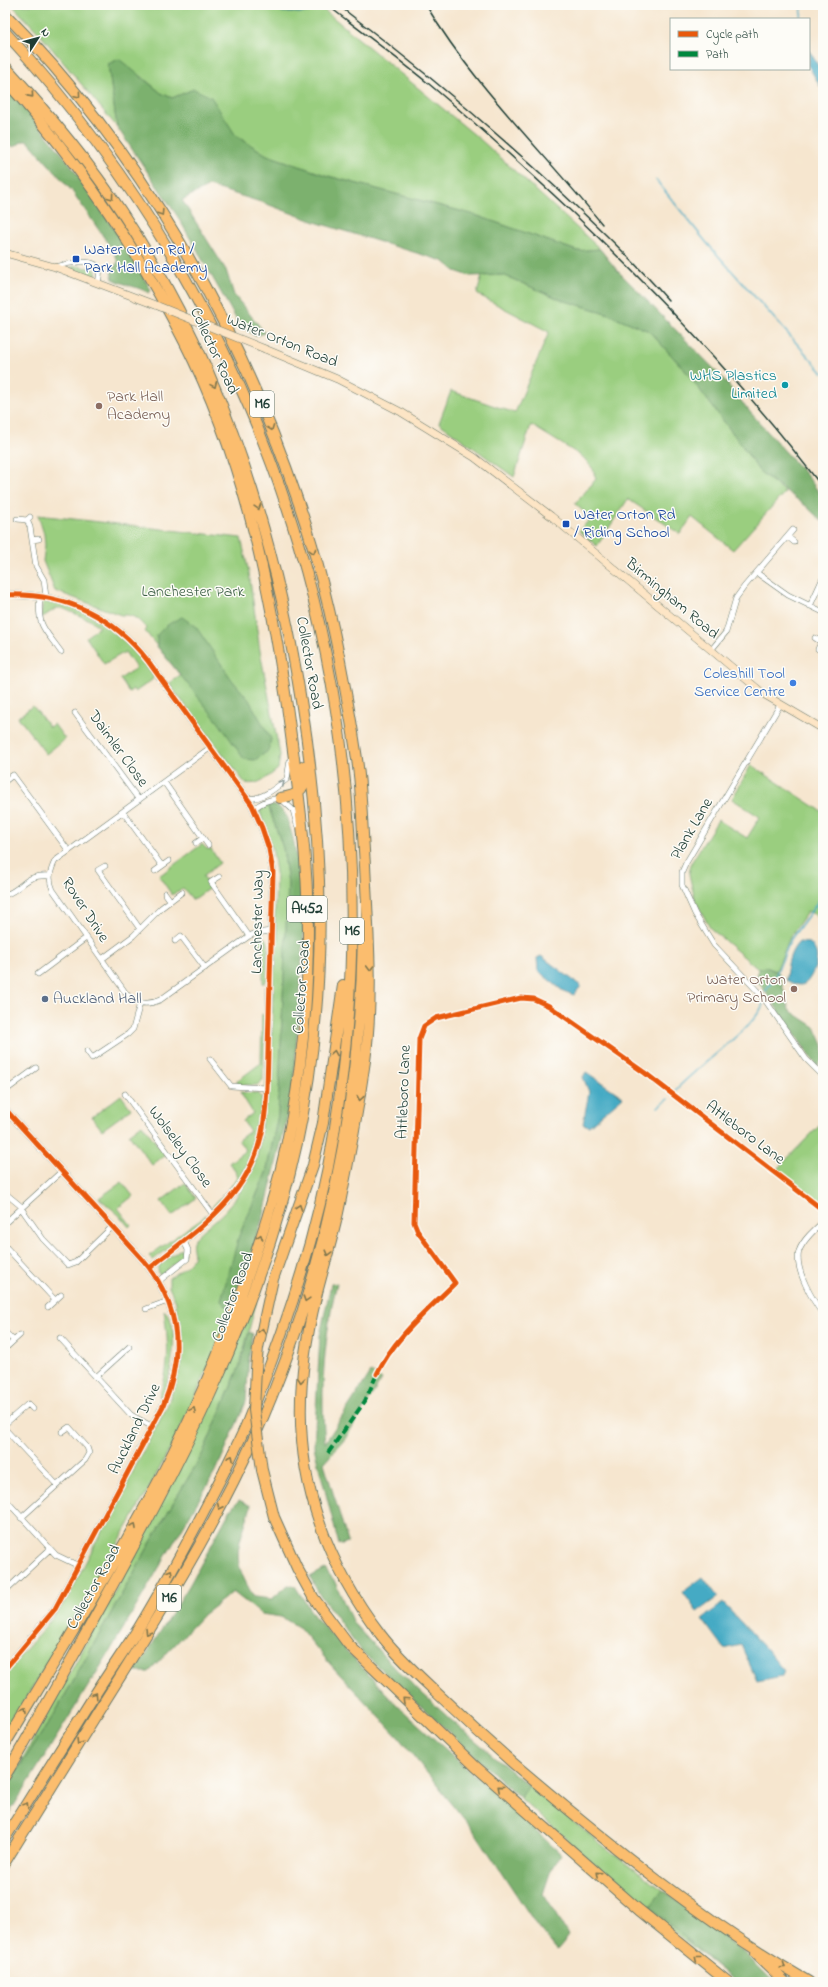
<svg xmlns="http://www.w3.org/2000/svg" width="828" height="1987" viewBox="0 0 828 1987" font-family="'Indie Flower',sans-serif">
<rect width="100%" height="100%" fill="#fdfcf7"/>
<filter id="ink" filterUnits="userSpaceOnUse"><feTurbulence type="fractalNoise" baseFrequency=".025" numOctaves="2"/><feDisplacementMap in="SourceGraphic" scale="8" xChannelSelector="R" yChannelSelector="G"/><feConvolveMatrix kernelMatrix="1 2 1 2 8 2 1 2 1" color-interpolation-filters="sRGB"/></filter>
<filter id="wash" filterUnits="userSpaceOnUse"><feTurbulence type="fractalNoise" baseFrequency=".012" numOctaves="4" result="noise"/><feDisplacementMap in="SourceGraphic" scale="16" xChannelSelector="R" yChannelSelector="G"/><feGaussianBlur stdDeviation="0.9" result="paint"/><feColorMatrix in="noise" values="0 0 0 0 0 0 0 0 0 0 0 0 0 0 0 0 0 1.4 0 .05"/><feComposite in="paint" operator="in"/></filter>
<g filter="url(#wash)">
<rect width="100%" height="100%" fill="#f6e6cf"/>
<!-- green -->
<path fill="#9ace7f" stroke="#5c865a" d="M12 5H273C288 19 307 9 324 10L482 141 600 249 577 251 475 215 328 176 267 155 236 136 224 118 194 89 172 98 161 93 141 76 108 64 117 127 38 32Z
M74 266 95 269 97 275 93 277 70 268Z
M503 275 562 300 606 313 649 331 684 369 741 444 759 471 785 492 733 550 692 517 680 534 628 499 597 546 579 531 591 518 575 504 596 479 593 469 583 457 531 425 514 477 439 423 451 391 515 413 549 332 477 294 482 276Z
M38 515 241 538 249 573 260 651 280 755 278 769C268 777 258 786 245 783L169 684 180 675 145 631 147 629C139 620 134 614 121 615L55 591 43 561 45 545 44 534Z
M43 601C89 603 129 640 154 676L152 680 135 692 133 689 129 692 120 679 136 668 125 652 104 664 86 637 99 627 92 621 62 608H57L41 618Z
M33 706 49 727 54 724 65 739 46 754 18 717Z
M751 765 823 812V919L808 911 790 937 776 971 766 967 758 969 710 928 695 900 689 874 691 863 718 820 747 838 760 817 732 799Z
M268 805 283 848 288 883 278 1115 266 1173 239 1236 224 1305 230 1307C210 1371 179 1433 147 1492 102 1573 54 1653 5 1732V1673L42 1631 67 1598 168 1404 178 1373 181 1341 176 1317V1302L169 1287V1278C176 1273 189 1266 193 1258 196 1251 189 1245 195 1238 204 1228 216 1221 225 1211 239 1196 249 1177 257 1158L272 1031 276 872 273 852 260 812 262 807Z
M202 844 207 849H211L220 863 203 876 211 887 193 900 183 888 172 895 159 876Z
M261 936 267 940 268 945 267 980 263 984V947L256 937Z
M262 1014 265 1016 263 1080 257 1085H238L237 1081 261 1063Z
M240 1092 257 1093 262 1098C260 1132 251 1166 231 1193 227 1200 219 1205 214 1210L211 1208 230 1188 238 1175 229 1163 246 1150 238 1140 250 1131 243 1121 253 1113Z
M121 1095 131 1109 102 1130 92 1117Z
M823 1122V1206L777 1169Z
M142 1124 165 1155 152 1165 129 1134Z
M122 1182 133 1196 118 1208 131 1225 129 1227 119 1215 99 1198Z
M185 1183 196 1198 172 1216 161 1201Z
M206 1215 207 1219 153 1260 149 1256Z
M179 1250H183L185 1254 161 1275 159 1274 158 1269 161 1263Z
M255 1298 256 1303 240 1365 202 1455 173 1503 55 1713 13 1776C98 1620 191 1465 255 1298Z
M164 1310C182 1324 170 1379 163 1397L159 1396C171 1365 168 1342 164 1310Z
M529 1786 606 1848 663 1890 650 1907 727 1975 646 1909 520 1798Z"/>
<!-- forest -->
<path fill="#7bb16e" stroke="#4d7751" d="M119 59 161 93 172 98 194 89 211 97 236 136 267 155 328 176 475 215 577 251 600 249 616 269 721 376 750 412 808 477 823 498V522L806 506 759 471 741 444 684 369 649 331 606 313 562 300 503 275 470 276 455 271 443 261 318 223 264 203 209 186 182 200 226 270 234 295 265 333 255 336 239 324 178 217 117 127 108 64Z
M5 85 68 161 125 245 151 290 149 293C137 286 126 286 113 279L111 271 118 262 114 252 72 191 28 141H23L14 147 5 142Z
M182 617 196 627 232 680 249 700 271 739 268 751 255 760 244 759 219 723 157 646V635C165 626 171 622 182 617Z
M268 805 278 806 286 815 293 838 299 871 304 930 293 1093 264 1214 252 1251 230 1307 224 1305 221 1300 239 1236 266 1173 278 1115 288 883 283 848Z
M766 967 779 973 789 1010 815 1027 823 1045V1059L817 1066 757 980 758 969Z
M337 1283C324 1335 320 1390 325 1443L371 1372 382 1379 345 1439 324 1463 348 1542 339 1545 314 1447 320 1335 331 1284Z
M249 1332 253 1334 249 1357 246 1402 217 1469 110 1651 5 1820V1789L55 1713 173 1503 202 1455 240 1365Z
M239 1500 251 1506C238 1549 229 1556 254 1597L272 1599 288 1585 295 1586 314 1616 398 1706 561 1854 550 1873 543 1894 569 1936 557 1950 537 1926 477 1835 399 1738 330 1664 300 1628 281 1617 261 1614 233 1592 204 1614 149 1672H135L189 1586 231 1509Z
M325 1569 334 1580 353 1623 397 1670 450 1719 529 1786 520 1798 360 1650 318 1592 310 1577Z
M663 1890 738 1947 774 1982H736L727 1975 650 1907Z"/>
<!-- water -->
<path fill="#44aac4" stroke="#32747c" d="M273 5H344L303 13 282 12Z
M809 50 823 74V91L809 67Z
M799 942 810 943C819 953 818 960 813 972 806 987 801 988 786 980 787 966 789 952 799 942Z
M541 956 581 986 574 995 563 991 538 971 537 958Z
M586 1072 623 1097 589 1126 583 1124 589 1092 583 1077Z
M703 1577 718 1597 697 1612 683 1592Z
M723 1603 766 1649 784 1671 782 1676 757 1681 741 1645 724 1649 702 1619Z"/>
<g fill="none" stroke-linecap="round" stroke-linejoin="round">
<!-- stream -->
<path stroke="#44aac4" stroke-width="1.5" d="M801 19 802 5
M656 180 706 242 823 373
M765 992 775 977 791 939 823 895
M675 1091C689 1072 765 1021 763 1001
M658 1107 668 1099"/>
</g>
</g>
<g filter="url(#ink)">
<g fill="none" stroke-linecap="round" stroke-linejoin="round">
<!-- street casing -->
<g stroke="#6a786a" stroke-width="6">
<path id="street" d="M55 267C64 264 96 256 99 270 100 274 99 279 98 283
M17 519 27 520 30 517
M27 520 30 527 36 566 44 580 46 597
M788 537 794 542
M32 540 39 539
M757 573 788 595 823 612
M40 596C37 627 44 628 61 652
M810 606 822 580
M815 638 821 642
M712 649 726 632 736 598 744 587 793 530
M818 649 823 638
M780 705 686 863 682 872V885L695 914 714 945 763 997 806 1059 823 1076
M75 713 139 800
M211 747 55 861C50 871 48 879 53 890L125 992C134 1004 146 1006 160 1000L249 936 256 933 271 931
M5 781 13 775 68 850
M164 782 208 845
M247 798C261 801 277 787 287 779L290 760
M254 809C261 802 270 799 280 798L293 810 297 825
M123 812 162 866
M196 843 203 838
M105 866 98 870 140 929
M155 871 169 861
M219 877 211 882 249 936
M165 893 170 900
M5 895C25 888 23 874 50 876
M175 941 181 936 205 968
M102 959 133 936 161 908 182 892
M38 974 86 938
M87 1051 92 1058 128 1034 133 1029 140 1003
M210 1059 231 1086 267 1088
M5 1091 36 1068
M125 1094 214 1216
M5 1122 12 1116
M5 1193 22 1207
M21 1208 43 1239 68 1265 76 1262 113 1226
M823 1222C814 1230 803 1240 799 1251 794 1269 813 1301 823 1314
M5 1223 62 1171
M5 1246 55 1300
M159 1281 187 1259 188 1250 184 1241
M48 1307 61 1295
M146 1309 168 1301
M5 1332 13 1340
M60 1338 131 1415 153 1427
M8 1346 20 1335
M377 1374C394 1338 427 1311 455 1283L418 1232 414 1222 419 1039 424 1026 436 1018 521 998 534 999 549 1006 645 1073 823 1210
M96 1377 129 1347
M5 1424 28 1404 33 1409
M5 1429 57 1485
M5 1499 56 1555 79 1566
M21 1518 85 1460 89 1453 87 1447 69 1427 62 1432
M5 1591 50 1549"/>
</g>
<!-- secondary casing -->
<g stroke="#6a786a" stroke-width="8">
<path id="secondary" d="M5 253 55 267 158 306
M265 349 337 379 370 396 401 412 474 457 551 516 765 695 823 729
M5 595C64 593 111 614 148 661L252 805 262 828 269 849 273 872 267 1088C266 1105 265 1121 261 1137 246 1200 197 1229 150 1268
M5 1109 143 1260C180 1304 185 1354 163 1406L55 1609 5 1669"/>
</g>
<!-- highway casing -->
<g stroke="#6a786a" stroke-width="12">
<path id="highway" d="M5 14C140 150 238 323 299 504 319 562 333 622 344 682 350 716 357 750 360 785 362 812 363 839 365 865 368 930 374 996 365 1061 358 1110 349 1160 339 1208 333 1238 323 1268 316 1297 297 1375 293 1447 320 1524 334 1564 355 1601 381 1635 397 1656 417 1674 437 1693 462 1717 487 1740 513 1763 606 1842 703 1921 809 1982
M5 32C284 335 399 728 334 1134 318 1231 287 1327 249 1418 242 1437 232 1454 224 1472 197 1525 169 1578 138 1629 122 1654 105 1678 89 1704 61 1748 33 1793 5 1838
M5 66C47 112 87 159 121 211 220 360 275 532 302 707 325 852 328 999 297 1143 262 1305 185 1454 106 1597 73 1657 40 1717 5 1776
M5 80C76 159 136 246 184 341 242 455 269 580 287 706 297 780 308 856 308 931 308 1028 296 1126 267 1218 236 1318 194 1417 143 1510 100 1589 52 1666 5 1744
M280 798C302 795 306 788 304 766
M256 1369 258 1348 273 1279 313 1165 323 1123 343 985
M262 1470 274 1517 297 1568 313 1597 348 1644 475 1766 639 1910 728 1982
M5 1862C37 1810 69 1758 101 1707 156 1620 212 1532 254 1438 325 1280 360 1108 363 936
M756 1954 785 1982"/>
</g>
<!-- street -->
<use href="#street" stroke="#fff" stroke-width="5"/>
<!-- secondary -->
<use href="#secondary" stroke="#fde5c5" stroke-width="7"/>
<!-- highway -->
<use href="#highway" stroke="#fbbd6e" stroke-width="10"/>
<!-- rail -->
<path stroke="#1f3d34" stroke-width="1.5" d="M327 5C361 31 396 57 429 84 478 125 525 168 572 212 662 298 748 389 823 488
M338 5C417 65 489 125 562 193 599 228 635 262 668 300
M426 5C474 86 543 151 602 224"/>
<!-- secondary-bridge casing -->
<g stroke="#6a786a" stroke-width="8" stroke-linecap="butt">
<path id="secondary-bridge" d="M158 306 265 349"/>
</g>
<!-- highway-bridge casing -->
<g stroke="#6a786a" stroke-width="12" stroke-linecap="butt">
<path id="highway-bridge" d="M256 1369 254 1410 262 1470"/>
</g>
<!-- secondary-bridge -->
<use href="#secondary-bridge" stroke="#fde5c5" stroke-width="7"/>
<!-- highway-bridge -->
<use href="#highway-bridge" stroke="#fbbd6e" stroke-width="10"/>
<!-- quiet -->
<path stroke="#00873e" stroke-width="4" stroke-dasharray="8 4" stroke-linecap="butt" d="M328 1453 365 1401 377 1374"/>
<!-- cycleway casing -->
<g stroke="#fdfcf7" stroke-width="8">
<path id="cycleway" d="M5 595C64 593 111 614 148 661L252 805 262 828 269 849 273 872 267 1088C266 1105 265 1121 261 1137 246 1200 197 1229 150 1268
M5 1109 143 1260C180 1304 185 1354 163 1406L55 1609 5 1669
M377 1374C394 1338 427 1311 455 1283L418 1232 414 1222 419 1039 424 1026 436 1018 521 998 534 999 549 1006 645 1073 823 1210"/>
</g>
<!-- cycleway -->
<use href="#cycleway" stroke="#e8590c" stroke-width="5"/>
</g>
<!-- one-way arrows -->
<defs><path id="oneway-chevron" d="M-2-3.5L2.5 0L-2 3.5" fill="none" stroke-width="1.6" stroke-linecap="round" stroke-linejoin="round"/></defs>
<g stroke="#82774e">
<use href="#oneway-chevron" transform="translate(31 95) rotate(48)"/>
<use href="#oneway-chevron" transform="translate(78 95) rotate(50)"/>
<use href="#oneway-chevron" transform="translate(111 197) rotate(54)"/>
<use href="#oneway-chevron" transform="translate(161 213) rotate(58)"/>
<use href="#oneway-chevron" transform="translate(214 385) rotate(66)"/>
<use href="#oneway-chevron" transform="translate(271 428) rotate(69)"/>
<use href="#oneway-chevron" transform="translate(258 507) rotate(73)"/>
<use href="#oneway-chevron" transform="translate(313 551) rotate(74)"/>
<use href="#oneway-chevron" transform="translate(370 968) rotate(91)"/>
<use href="#oneway-chevron" transform="translate(334 1053) rotate(-81)"/>
<use href="#oneway-chevron" transform="translate(360 1098) rotate(99)"/>
<use href="#oneway-chevron" transform="translate(299 1207) rotate(-71)"/>
<use href="#oneway-chevron" transform="translate(260 1237) rotate(-71)"/>
<use href="#oneway-chevron" transform="translate(328 1253) rotate(105)"/>
<use href="#oneway-chevron" transform="translate(306 1299) rotate(108)"/>
<use href="#oneway-chevron" transform="translate(262 1331) rotate(-77)"/>
<use href="#oneway-chevron" transform="translate(301 1380) rotate(96)"/>
<use href="#oneway-chevron" transform="translate(193 1410) rotate(-66)"/>
<use href="#oneway-chevron" transform="translate(231 1458) rotate(-64)"/>
<use href="#oneway-chevron" transform="translate(220 1507) rotate(116)"/>
<use href="#oneway-chevron" transform="translate(134 1526) rotate(-60)"/>
<use href="#oneway-chevron" transform="translate(170 1572) rotate(-60)"/>
<use href="#oneway-chevron" transform="translate(148 1632) rotate(121)"/>
<use href="#oneway-chevron" transform="translate(95 1695) rotate(-57)"/>
<use href="#oneway-chevron" transform="translate(405 1700) rotate(-137)"/>
<use href="#oneway-chevron" transform="translate(25 1710) rotate(-59)"/>
<use href="#oneway-chevron" transform="translate(79 1742) rotate(122)"/>
<use href="#oneway-chevron" transform="translate(500 1788) rotate(-139)"/>
<use href="#oneway-chevron" transform="translate(26 1805) rotate(-58)"/>
<use href="#oneway-chevron" transform="translate(598 1874) rotate(-138)"/>
<use href="#oneway-chevron" transform="translate(697 1958) rotate(-141)"/>
<use href="#oneway-chevron" transform="translate(783 1966) rotate(34)"/>
</g>
<use stroke="#8f9e9a" href="#oneway-chevron" transform="translate(282 783) rotate(-40)"/>
</g>
<!-- markers -->
<g fill="#1a4fb4" stroke="#fdfcf7" stroke-width="1.5">
<rect x="72" y="255" width="8" height="8" rx="2"/>
<rect x="562" y="520" width="8" height="8" rx="2"/>
</g>
<circle fill="#0f9aa8" stroke="#fdfcf7" stroke-width="1.5" cx="785" cy="385" r="4"/>
<g fill="#8d6e63" stroke="#fdfcf7" stroke-width="1.5">
<circle cx="99" cy="406" r="4"/>
<circle cx="794" cy="989" r="4"/>
</g>
<circle fill="#3f7fe0" stroke="#fdfcf7" stroke-width="1.5" cx="793" cy="683" r="4"/>
<circle fill="#5c6f8a" stroke="#fdfcf7" stroke-width="1.5" cx="45" cy="999" r="4"/>
<g text-anchor="middle" dominant-baseline="central" stroke-width="3" stroke-linejoin="round" paint-order="stroke">
<!-- shield labels -->
<g fill="#fdfcf7" stroke="#62766e" stroke-width="1">
<rect x="250" y="391" width="24" height="26" rx="3"/>
<rect x="287" y="896" width="40" height="26" rx="3"/>
<rect x="340" y="918" width="24" height="26" rx="3"/>
<rect x="157" y="1585" width="24" height="26" rx="3"/>
</g>
<g font-size="15" font-weight="bold" fill="#1f3d34">
<text x="262" y="404">M6</text>
<text x="307" y="909">A452</text>
<text x="352" y="931">M6</text>
<text x="169" y="1598">M6</text>
</g>
<!-- transit labels -->
<g font-size="16" fill="#164399" stroke="#fdfcf7" text-anchor="start">
<text x="84" y="250">Water Orton Rd /<tspan x="84" dy="18">Park Hall Academy</tspan></text>
<text x="574" y="515">Water Orton Rd<tspan x="574" dy="18">/ Riding School</tspan></text>
</g>
<!-- street labels -->
<g font-size="16" fill="#1f3d34" stroke="#fdfcf7">
<text transform="translate(282 341) rotate(22)">Water Orton Road</text>
<text transform="translate(214 351) rotate(65)">Collector Road</text>
<text transform="translate(672 599) rotate(40)">Birmingham Road</text>
<text transform="translate(309 663) rotate(80)">Collector Road</text>
<text transform="translate(118 749) rotate(54)">Daimler Close</text>
<text transform="translate(692 829) rotate(-60)">Plank Lane</text>
<text transform="translate(85 910) rotate(57)">Rover Drive</text>
<text transform="translate(258 922) rotate(-89)">Lanchester Way</text>
<text transform="translate(302 987) rotate(-86)">Collector Road</text>
<text transform="translate(404 1092) rotate(-88)">Attleboro Lane</text>
<text transform="translate(745 1133) rotate(37)">Attleboro Lane</text>
<text transform="translate(180 1147) rotate(54)">Wolseley Close</text>
<text transform="translate(233 1297) rotate(-70)">Collector Road</text>
<text transform="translate(135 1429) rotate(-64)">Auckland Drive</text>
<text transform="translate(94 1587) rotate(-61)">Collector Road</text>
</g>
<!-- culture labels -->
<g font-size="16" fill="#0d838f" stroke="#fdfcf7" text-anchor="end">
<text x="777" y="376">WHS Plastics<tspan x="777" dy="18">Limited</tspan></text>
</g>
<!-- education labels -->
<g font-size="16" fill="#785e54" stroke="#fdfcf7" text-anchor="start">
<text x="107" y="397">Park Hall<tspan x="107" dy="18">Academy</tspan></text>
<text x="786" y="980" text-anchor="end">Water Orton<tspan x="786" dy="18">Primary School</tspan></text>
</g>
<!-- park labels -->
<g font-size="16" fill="#3e6147" stroke="#fdfcf7">
<text x="193" y="592">Lanchester Park</text>
</g>
<!-- shop labels -->
<g font-size="16" fill="#366cbe" stroke="#fdfcf7" text-anchor="end">
<text x="785" y="674">Coleshill Tool<tspan x="785" dy="18">Service Centre</tspan></text>
</g>
<!-- service labels -->
<g font-size="16" fill="#4e5e75" stroke="#fdfcf7" text-anchor="start">
<text x="53" y="999">Auckland Hall</text>
</g>
</g>
<!-- margin -->
<rect width="828" height="1987" fill="none" stroke="#fdfcf7" stroke-width="20"/>
<!-- legend -->
<rect x="670" y="18" width="140" height="52" fill="#fdfcf7" stroke="#a4b0a9"/>
<rect x="678" y="31" width="20" height="6" fill="#e8590c" stroke="#a4b0a9"/>
<text x="706" y="38" font-size="12" fill="#1f3d34">Cycle path</text>
<rect x="678" y="51" width="20" height="6" fill="#00873e" stroke="#a4b0a9"/>
<text x="706" y="58" font-size="12" fill="#1f3d34">Path</text>
<!-- north arrow -->
<g transform="translate(38 38) rotate(54)" stroke="#fdfcf7" stroke-width="3" paint-order="stroke">
<path d="M0-3L7 15L0 10L-7 15Z" fill="#1f3d34"/>
<text y="-6" font-size="11" font-weight="bold" text-anchor="middle" fill="#1f3d34">N</text>
</g>
</svg>
